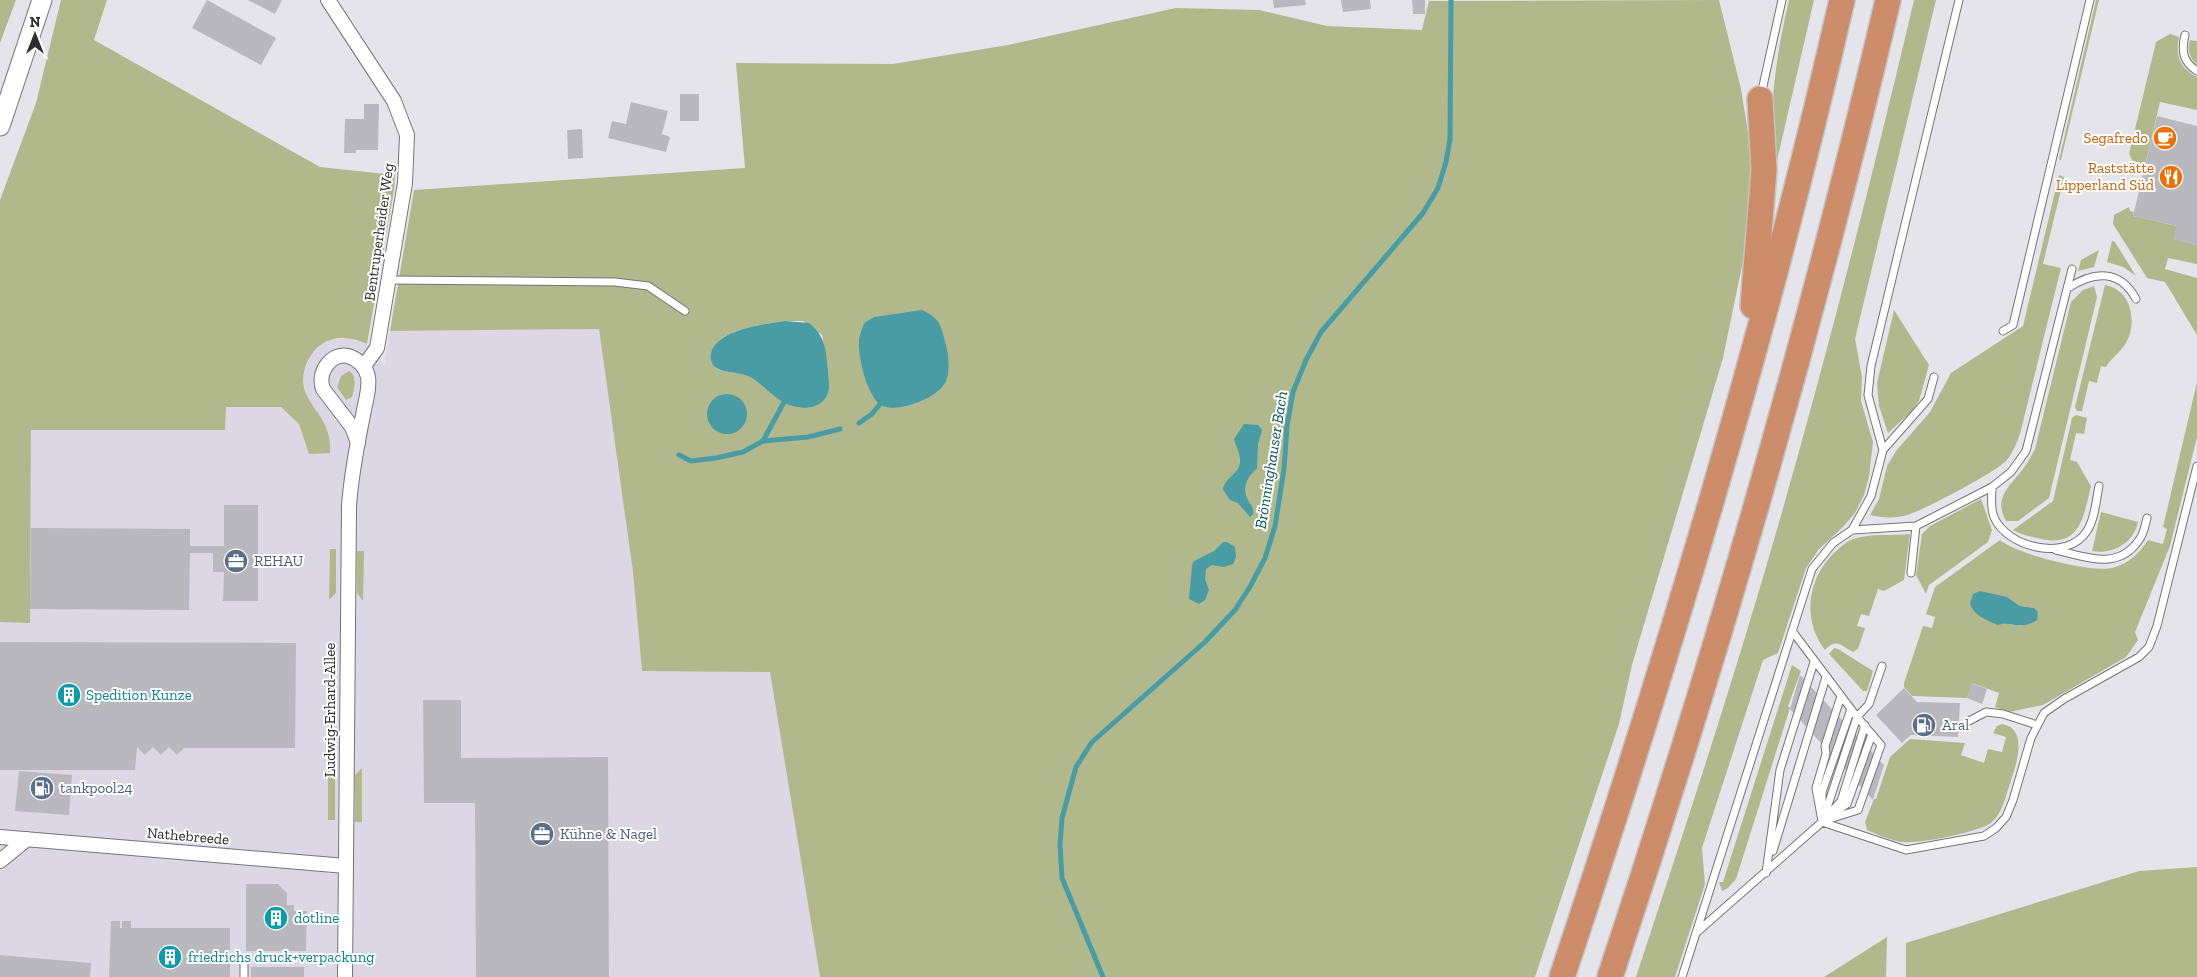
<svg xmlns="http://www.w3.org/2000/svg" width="2197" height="977" viewBox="0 0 2197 977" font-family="'Zilla Slab',serif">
<rect width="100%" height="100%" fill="#e6e4eb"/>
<!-- built -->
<path fill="#dbd7e4" d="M599 329 633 572 642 671H770L820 977H0V622H30L31 430H225L226 407H281L299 424 309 454 311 403 306 394 303 376 309 358 322 344 330 340 349 338 367 344 379 356 384 366 390 331Z"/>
<!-- green -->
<path fill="#b1b98c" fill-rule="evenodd" d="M0 0H16L0 43Z
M61 0H107L94 40 320 167 395 175 394 190 367 344C352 337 336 335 322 344 306 355 298 379 307 396 312 406 319 413 324 423 329 433 331 442 330 453L309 454 299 424 281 407H226L225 430H31L30 623 0 622V200L36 103Z
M1719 0 1741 89 1749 138 1751 173 1750 222 1744 256 1723 358 1632 665 1619 724 1535 977H820L770 672 642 671 633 572 599 329 390 331 414 190 745 168 736 63 893 64 1008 45 1176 8 1259 10 1327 26 1422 30 1429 1ZM785 321H803L822 335 828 371 784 402C773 394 762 382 750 376 740 371 725 374 716 368 712 365 710 359 711 354 715 329 765 324 785 321Z
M1789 0H1814L1773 178C1769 112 1774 64 1789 0Z
M1914 0H1936L1855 339 1862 377 1861 401 1873 442 1869 477 1864 495 1855 513 1843 527 1819 549 1806 568 1778 653 1763 660 1702 848 1705 884 1675 977H1636C1686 825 1736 673 1780 519 1829 347 1873 174 1914 0Z
M2096 0H2099L2061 160H2059Z
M2170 34 2179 37C2175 55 2180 69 2197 77V110L2160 102 2143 174 2139 173 2129 154 2156 42Z
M2190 40 2197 41V65C2189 57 2187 50 2190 40Z
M2059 175 2064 177 2043 264 2061 268 2020 434C2016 444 2013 453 2006 461 1996 472 1919 513 1904 516 1894 518 1881 518 1870 515L1879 499 1887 466 1896 451 1930 412 1951 373 2023 326Z
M2129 207 2130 211 2134 212 2133 216 2177 226 2174 239 2197 245V264L2168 258 2165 269 2197 278V335L2165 282 2147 278 2113 224 2114 215Z
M2112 241 2115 242 2136 276 2123 267 2107 262Z
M2099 250 2094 267 2078 271 2081 260Z
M2105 285C2131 289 2138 322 2126 343 2121 352 2111 358 2106 367L2101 366 2097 383 2089 381 2082 411H2077L2075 407Z
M2094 286 2097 297 2049 498 2018 521H2006C1993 498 2010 486 2023 469 2028 463 2031 456 2035 449L2071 302 2083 290Z
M1894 310 1929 365 1919 401 1911 412 1888 433 1879 406 1877 383Z
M349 371C358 376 354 388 352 397L346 400 337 387 341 376Z
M2197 382V437L2170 546 2135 632 2138 640 2126 657 2043 705 2009 712 1995 707 1999 693 1972 683 1967 698 1912 696 1904 687V683L1923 626 1932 628 1935 617 1926 614 1935 587 2000 540C2016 554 2091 573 2112 568 2128 564 2139 554 2148 540L2163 544 2167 529 2163 527ZM2013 601 2020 606 2034 608 2022 626 2002 623Z
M2076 415 2087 418 2084 434 2076 433 2070 460 2077 462 2091 486C2084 514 2081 548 2042 539 2032 537 2022 535 2013 530L2053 501 2072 418Z
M1981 499 1992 530 1988 542 1929 585 1926 594 1916 575 1922 534 1930 526Z
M2101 512 2138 522C2134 543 2112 555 2092 551Z
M1910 534 1904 580 1884 591 1878 589 1869 616 1861 614 1857 626 1865 628 1858 649 1853 652C1840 645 1837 638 1825 650 1802 620 1807 579 1834 553 1840 548 1845 542 1853 539 1871 533 1891 536 1910 534Z
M330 549H336V593L329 600Z
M357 551H364L363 601 357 593Z
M1834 648 1838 649 1873 671 1867 691H1863L1829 654Z
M1792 665 1801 671 1788 706 1790 708 1736 879 1728 888 1722 891 1719 882H1723Z
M2002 724C2030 729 2015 767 2010 784 2005 797 2003 812 1992 822 1982 832 1918 844 1903 842 1892 841 1878 835 1867 830L1865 822 1874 799H1876L1890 757 1910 739 1965 743 1961 755 1984 763 1988 749 2002 752 2006 737 1993 733 1997 726Z
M328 767 335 774V820H328Z
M362 768V822H355V775Z
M2197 867V977H1906V943L2139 871Z
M1887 937 1886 977H1824Z"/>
<!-- water -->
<path fill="#499ca3" d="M922 310C941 319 941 326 946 345 949 357 951 376 943 386 934 399 895 414 881 405 867 396 858 357 859 342 859 336 862 329 864 323L874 317Z
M785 321 809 323C825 335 826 351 828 370 828 377 830 387 828 393 822 411 799 410 785 403 773 397 763 385 752 378 741 371 724 374 715 367 711 364 710 358 711 353 717 329 765 324 785 321Z
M707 414a20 20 0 1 1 40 0a20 20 0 1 1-40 0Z
M1244 424 1258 425 1262 430 1258 444 1257 468C1248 477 1241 486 1248 500 1251 505 1254 508 1253 514L1250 517 1238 503 1230 500 1223 490C1224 478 1238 475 1240 463 1241 454 1236 447 1234 439Z
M1223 542H1227L1235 547 1236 557 1233 564 1224 567 1212 565 1206 569 1205 579 1209 590 1205 600 1199 604 1189 599 1192 565 1194 561 1214 551Z
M1980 591 2007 597 2020 606 2034 608 2038 612 2037 620C2019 632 2012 620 1998 625 1986 620 1973 615 1970 603L1973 594Z"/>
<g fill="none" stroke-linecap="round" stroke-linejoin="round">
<!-- stream -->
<path stroke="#499ca3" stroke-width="5" d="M859 423 872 414 880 404
M763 441 784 402
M679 455 691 461 716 458 743 452 763 441 808 437 840 429
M1103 977 1062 878 1060 845 1062 818 1076 767 1092 742 1205 642 1235 610 1251 585 1265 558 1275 526 1284 469 1287 426 1293 392 1306 360 1321 332 1423 213 1438 188 1446 162 1450 139 1451 0"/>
</g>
<!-- building -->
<path fill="#bab8bf" d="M207 0 276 38 261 65 192 28Z
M248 0H282L275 14Z
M1273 0H1305L1306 5 1274 8Z
M1341 0H1370L1371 9 1343 12Z
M1412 0H1425V14H1413Z
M680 94H699V121H680Z
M631 102 668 111 662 134 670 137 666 152 608 138 612 121 626 124Z
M364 104H379L378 150H356V153H344L345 119H364Z
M2157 116 2197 126V245L2173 239 2177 226 2133 216Z
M582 129 583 158 568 159 567 130Z
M224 505H258V601H223L224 572H213V553H190L189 610 30 609 31 528 190 529V546H224Z
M0 642 296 643 295 748H184L177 755 169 747 161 755 153 747 145 755 137 747 135 770H0Z
M1800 675 1884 765 1873 800 1790 709Z
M1971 683 1987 689 1982 704 1967 698Z
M1904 688 1917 702 1960 703 1958 737 1911 735 1902 743 1876 715Z
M423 700H461V758L608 757 609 977H476L475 803H424Z
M19 771 72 775 69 815 15 811Z
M246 884H278L287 893V905H294V911H307L306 951H246Z
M111 921H120V928H122V921H131V928H230V977H109Z
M0 955 91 963 90 977H0Z
M251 967H304V977H251Z"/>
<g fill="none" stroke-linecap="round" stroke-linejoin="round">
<!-- lane casing -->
<g stroke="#76747a" stroke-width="9">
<path id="lane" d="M2185 35C2181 51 2183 62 2197 71
M1761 95 1782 0
M389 280 615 282 648 286 685 311
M2068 288C2094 271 2120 269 2136 299
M2003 331 2013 325 2090 0
M1883 450 1928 399 1934 377
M1992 487C1992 496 1990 508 1994 517 2007 548 2067 562 2087 531 2095 519 2096 500 2099 486
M1852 530 1916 526 1992 487 2011 472 2026 451 2072 269
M2056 550C2086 557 2118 571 2139 540 2144 534 2145 525 2147 518
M1911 573 1916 526
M1793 632 1857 717 1881 745 1858 810 1823 821
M1969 721 1986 712 2003 714 2037 725
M1822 804V792L1851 709
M1833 814 1847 804 1872 734
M1824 817 1857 717 1869 704 1882 666
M1822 821 1816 788 1826 754 1825 746 1841 696
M1822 822 1906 850 1984 836 1996 828 2006 817 2013 800 2031 738 2044 713 2064 699 2139 657 2149 647 2157 626 2197 466
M1773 851 1826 677
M1766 873 1780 770 1814 662
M1696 933 1822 822 1841 801 1865 725
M244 977V964
M1682 977 1812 569 1833 543 1852 530 1871 496 1883 450 1868 395 1871 366 1959 0"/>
</g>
<!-- street casing -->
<g stroke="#76747a" stroke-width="16">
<path id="street" d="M328 0 394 101 407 135 405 183 377 348 364 366
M0 837 346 866
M0 861 27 839
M345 977 349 506C351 476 357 445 363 415 365 403 370 389 368 377 366 367 358 359 348 356 330 352 317 374 323 389L352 427 358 443"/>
</g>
<!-- secondary casing -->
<g stroke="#76747a" stroke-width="21">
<path id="secondary" d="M0 126 42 0"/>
</g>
<!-- highway casing -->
<g stroke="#c4c4c4" stroke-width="28">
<path id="highway" d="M1753 306 1764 170 1760 99
M1562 977C1669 656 1767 330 1842 0
M1610 977C1717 656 1811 330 1888 0"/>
</g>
<!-- lane -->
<use href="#lane" stroke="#fff" stroke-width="7"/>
<!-- street -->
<use href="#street" stroke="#fff" stroke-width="14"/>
<!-- secondary -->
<use href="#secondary" stroke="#fff" stroke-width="19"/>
<!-- highway -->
<use href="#highway" stroke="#cd8d6b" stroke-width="25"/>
</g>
<!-- icons -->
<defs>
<g id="cafe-disc" transform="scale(1.25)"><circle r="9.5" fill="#e8710a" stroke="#fff"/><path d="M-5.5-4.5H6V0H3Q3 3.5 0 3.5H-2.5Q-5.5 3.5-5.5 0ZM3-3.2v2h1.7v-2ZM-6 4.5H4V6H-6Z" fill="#fff"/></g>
<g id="restaurant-disc" transform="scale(1.25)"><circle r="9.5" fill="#e8710a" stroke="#fff"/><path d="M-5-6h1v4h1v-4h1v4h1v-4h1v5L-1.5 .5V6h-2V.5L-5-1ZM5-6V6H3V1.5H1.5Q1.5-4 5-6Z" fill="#fff"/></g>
<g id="office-disc" transform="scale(1.25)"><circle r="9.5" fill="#5c6f8a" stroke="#fff"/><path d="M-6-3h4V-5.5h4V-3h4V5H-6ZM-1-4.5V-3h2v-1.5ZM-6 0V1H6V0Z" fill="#fff"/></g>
<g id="building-disc" transform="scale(1.25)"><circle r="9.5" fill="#0f9aa8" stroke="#fff"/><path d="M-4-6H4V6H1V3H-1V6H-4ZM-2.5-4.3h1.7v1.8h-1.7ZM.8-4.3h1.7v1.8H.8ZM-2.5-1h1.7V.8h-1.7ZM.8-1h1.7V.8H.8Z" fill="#fff"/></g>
<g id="fuel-disc" transform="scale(1.25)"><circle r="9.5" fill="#5c6f8a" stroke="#fff"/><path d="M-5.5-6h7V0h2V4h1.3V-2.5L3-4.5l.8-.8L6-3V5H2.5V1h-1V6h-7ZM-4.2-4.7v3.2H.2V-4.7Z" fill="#fff"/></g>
</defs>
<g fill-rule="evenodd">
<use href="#cafe-disc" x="2165" y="138"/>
<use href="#restaurant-disc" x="2171" y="177"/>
<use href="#office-disc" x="236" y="561"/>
<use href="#building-disc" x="69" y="695"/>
<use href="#fuel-disc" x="1924" y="725"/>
<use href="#fuel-disc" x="42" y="788"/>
<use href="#office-disc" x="542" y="834"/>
<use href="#building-disc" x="276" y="918"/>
<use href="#building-disc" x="170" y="957"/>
</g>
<g text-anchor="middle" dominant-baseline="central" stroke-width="4" stroke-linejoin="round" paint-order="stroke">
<!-- food labels -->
<g font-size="15" fill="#c56008" stroke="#fff" text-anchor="end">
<text x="2148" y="138">Segafredo</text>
<text x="2154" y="168">Raststätte<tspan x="2154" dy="17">Lipperland Süd</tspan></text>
</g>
<!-- street labels -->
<g font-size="15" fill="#2d2c2e" stroke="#fff">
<text transform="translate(379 232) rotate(-82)">Bentruperheider Weg</text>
<text transform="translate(330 710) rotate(-90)">Ludwig-Erhard-Allee</text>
<text transform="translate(188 836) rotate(5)">Nathebreede</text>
</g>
<!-- service labels -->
<g font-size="15" fill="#4e5e75" stroke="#fff" text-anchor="start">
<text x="254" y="561">REHAU</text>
<text x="1942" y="725">Aral</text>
<text x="60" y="788">tankpool24</text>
<text x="560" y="834">Kühne &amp; Nagel</text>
</g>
<!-- culture labels -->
<g font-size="15" fill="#0d838f" stroke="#fff" text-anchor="start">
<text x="86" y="695">Spedition Kunze</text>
<text x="294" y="918">dotline</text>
<text x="188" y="957">friedrichs druck+verpackung</text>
</g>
<!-- water labels -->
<g font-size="16" font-style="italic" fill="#045157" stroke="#fff">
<text transform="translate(1271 460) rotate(-81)">Brönninghauser Bach</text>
</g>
</g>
<!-- north arrow -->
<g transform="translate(35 35)" stroke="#ffffff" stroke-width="4" paint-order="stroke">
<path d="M0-4L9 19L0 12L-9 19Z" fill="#2d2c2e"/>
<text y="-8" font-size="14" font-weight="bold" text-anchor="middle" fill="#2d2c2e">N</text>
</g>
</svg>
